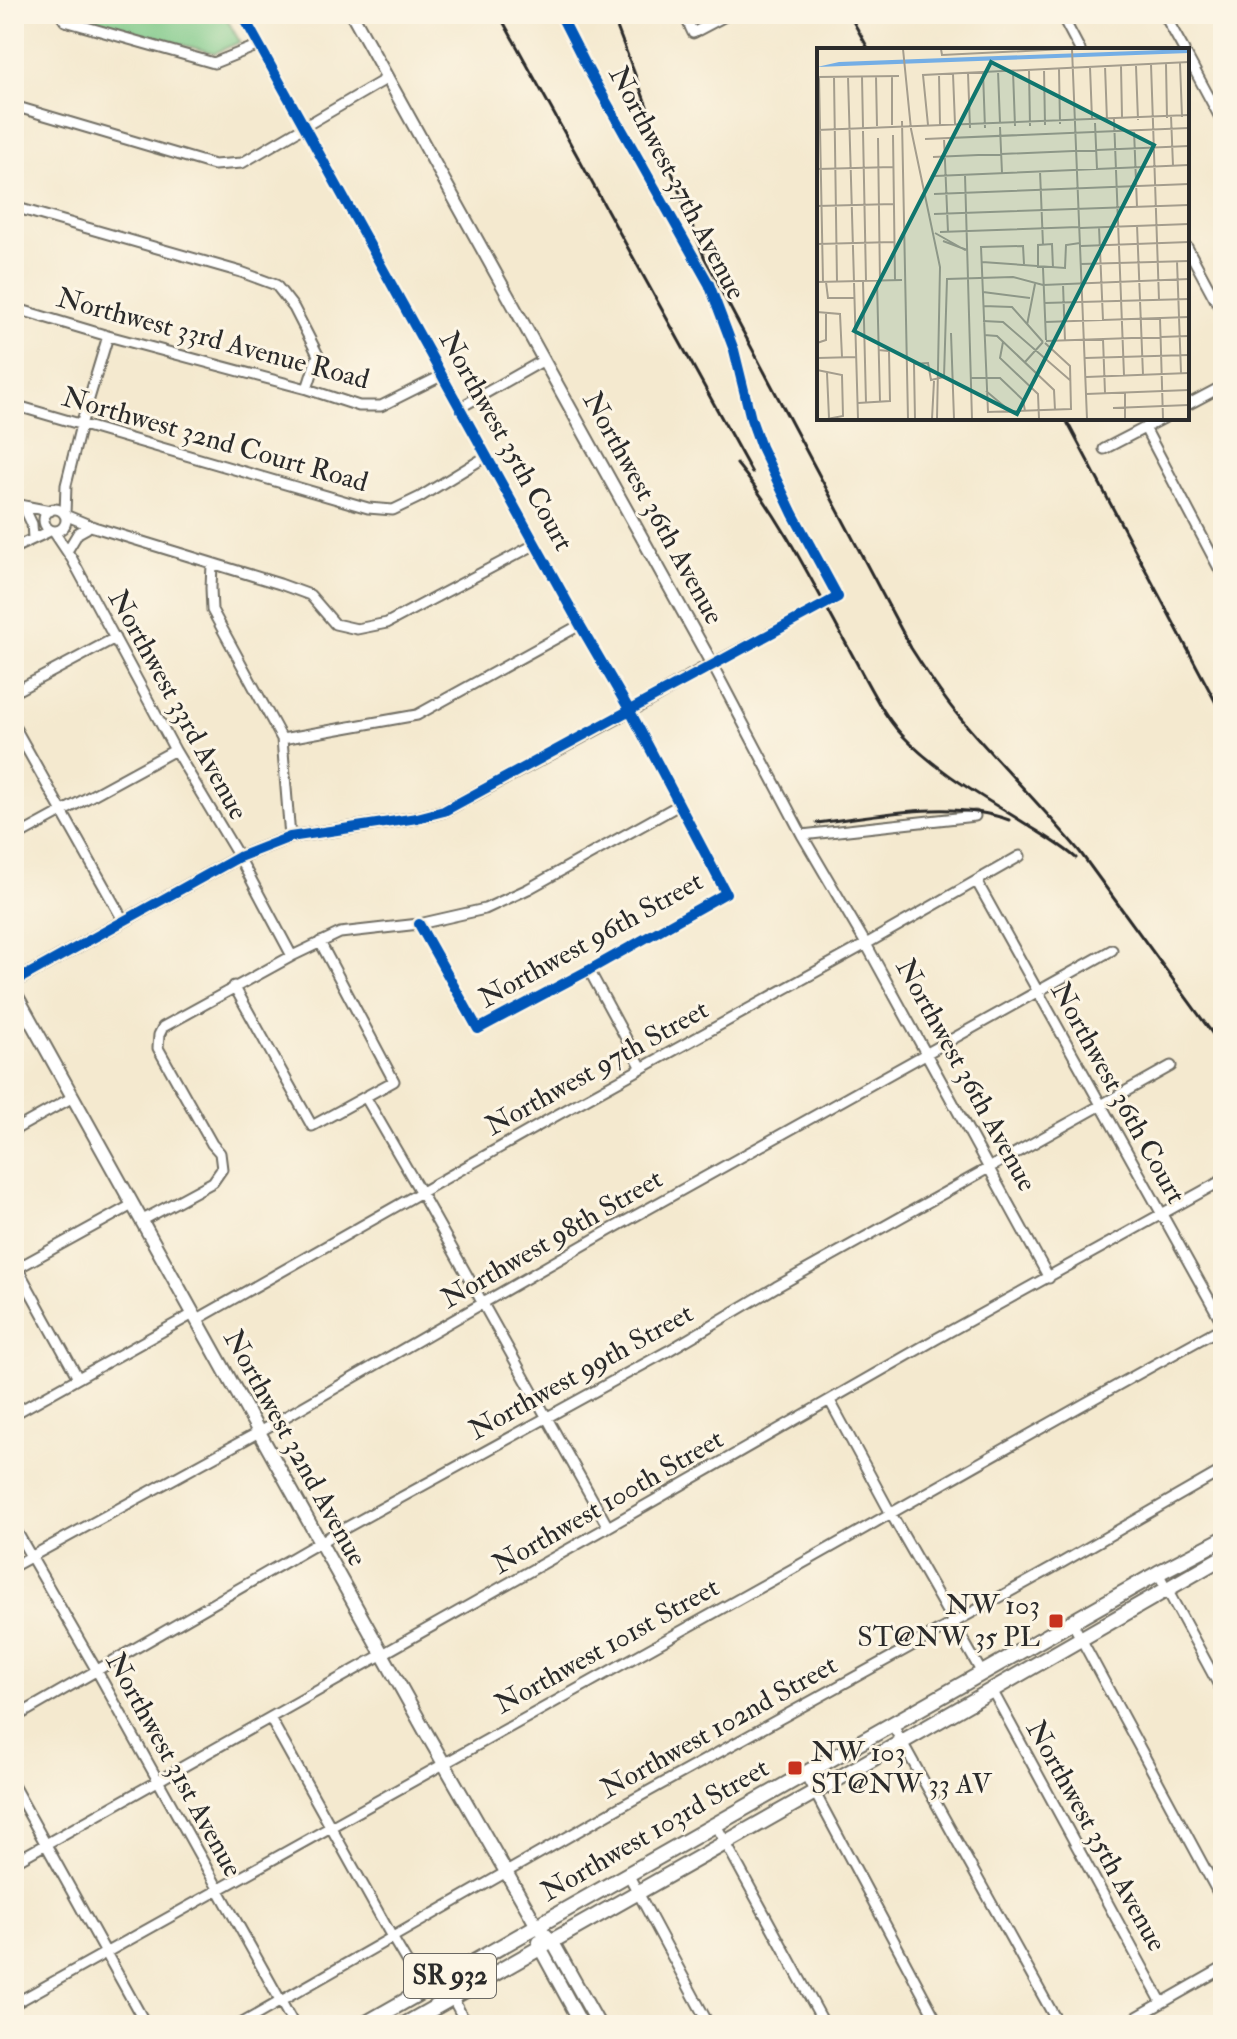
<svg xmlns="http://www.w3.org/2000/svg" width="1237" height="2039" viewBox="0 0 1237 2039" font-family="'IM FELL Double Pica',serif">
<rect width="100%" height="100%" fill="#fcf5e5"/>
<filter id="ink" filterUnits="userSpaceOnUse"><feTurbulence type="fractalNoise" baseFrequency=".0125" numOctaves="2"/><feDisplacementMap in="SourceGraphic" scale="16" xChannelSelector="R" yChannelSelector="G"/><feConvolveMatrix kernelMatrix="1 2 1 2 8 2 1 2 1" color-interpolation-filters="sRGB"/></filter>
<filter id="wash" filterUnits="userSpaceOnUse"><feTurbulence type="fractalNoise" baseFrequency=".006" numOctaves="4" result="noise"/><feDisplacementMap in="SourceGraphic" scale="32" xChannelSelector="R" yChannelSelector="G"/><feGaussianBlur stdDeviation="1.8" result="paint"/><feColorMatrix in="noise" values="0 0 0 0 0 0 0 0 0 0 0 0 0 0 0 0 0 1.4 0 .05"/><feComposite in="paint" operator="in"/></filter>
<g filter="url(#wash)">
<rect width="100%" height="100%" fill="#f4e9cf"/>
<!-- green -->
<path fill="#7cc887" stroke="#547a59" stroke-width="2" d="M74 14H224L240 42 215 53 78 19Z"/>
</g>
<g filter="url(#ink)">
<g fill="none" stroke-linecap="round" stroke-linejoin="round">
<!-- minor casing -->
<g stroke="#716e64" stroke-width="13">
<path id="minor" d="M60 14 65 21 214 63 259 45
M242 14 580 625 630 711 726 893 589 970 478 1029 419 924
M560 14 589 71 709 284 734 350 751 419 761 447 793 514 838 597 712 664 802 835 866 944 1049 1278
M684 14 693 33 729 14
M1061 14 1080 50
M1164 14 1184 50
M1187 56 1223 123
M14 106 214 165 242 163 386 79
M14 207 241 272 276 285 294 308 318 355 307 389
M1187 247 1223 314
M14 308 108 336 307 389 359 406H381L443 375
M14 405 368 508 393 510 420 497 487 456
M1187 405 1223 386
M461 407 544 360
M1145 428 1223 576
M1104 449 1164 418
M14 504 50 511
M24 507 32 524 33 538
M44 520a11 11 0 1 1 22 0a11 11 0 1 1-22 0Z
M65 514 66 485 81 425 108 336
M65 515 94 527 280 584 310 595 335 624 357 629 387 623 536 544
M54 532 72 559 175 750 239 857 292 956
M14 548 50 531
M69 548 78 533 87 528
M212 564 211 588 212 610 282 739 290 837
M14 692 115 638
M14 726 123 920
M282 739 417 715 580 625
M802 835 975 816
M14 838 175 750
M977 882 1223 1324
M589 970 642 1068
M234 986 312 1126 394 1081 320 942
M366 1098 421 1193 608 1527
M14 1130 73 1097
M141 1221 213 1182 222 1169 220 1153 212 1144 158 1048 159 1035 163 1027 292 956 340 933 419 924 485 909 528 889 679 805
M14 1262 78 1378
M14 1270 132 1205
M196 1320 557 1115 866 944 1020 856
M830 1401 890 1512 982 1673
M14 1414 193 1314
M14 1527 97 1671 294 2025
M14 1566 259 1432 610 1230 1112 950
M1158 1573 1223 1693
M1072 1622 1223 1902
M992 1690 1162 2003
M14 1718 320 1542 668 1351 776 1287 1171 1066
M270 1718 392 1937 424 1991
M892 1724 1059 2025
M805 1774 939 2025
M14 1787 146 2025
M716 1825 825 2025
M14 1862 608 1527 936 1339 1223 1180
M628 1874 709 2025
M452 1997 467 2025
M14 2004C268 1860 524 1718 780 1576 928 1493 1074 1408 1223 1327
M239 2025 620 1807 1056 1566 1223 1470
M1123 2025 1223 1968"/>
</g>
<!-- tertiary casing -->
<g stroke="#716e64" stroke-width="15">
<path id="tertiary" d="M14 982 239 857 290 837 417 818 444 811 630 711 712 664 352 14"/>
</g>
<!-- secondary casing -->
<g stroke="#716e64" stroke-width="16">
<path id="secondary" d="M14 991 424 1729 537 1926 552 1941 599 2025
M539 1942 540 1948 582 2025"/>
</g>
<!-- primary casing -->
<g stroke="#716e64" stroke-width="18">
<path id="primary" d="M363 2025 1158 1573 1223 1539
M404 2025 815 1792 1223 1557"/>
</g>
<!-- minor -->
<use href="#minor" stroke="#fff" stroke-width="9"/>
<!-- tertiary -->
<use href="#tertiary" stroke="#fff" stroke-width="11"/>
<!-- secondary -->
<use href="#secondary" stroke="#fff" stroke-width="12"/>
<!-- primary -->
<use href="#primary" stroke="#fff" stroke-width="14"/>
<!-- rail -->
<path stroke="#2b2b2b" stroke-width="3" d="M499 14 752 473
M612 14 706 262 911 648C927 673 942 697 961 719 999 764 1042 806 1080 852L1223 1048
M849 14 869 50
M1065 418 1223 716
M737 464C783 520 813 584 848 647 863 674 881 713 902 735 937 772 983 797 1026 824 1043 835 1061 845 1076 858
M817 823C876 816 951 799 1009 820"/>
<!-- cycleway casing -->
<g stroke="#fcf5e5" stroke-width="15">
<path id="cycleway" d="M242 14 580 625 630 711 726 893 589 970 478 1029 419 924
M14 982 239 857 290 837 417 818 444 811 838 597 793 514 761 447 751 419 734 350 709 284 589 71 560 14"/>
</g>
<!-- cycleway -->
<use href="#cycleway" stroke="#0057b8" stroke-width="10"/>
</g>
</g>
<!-- markers -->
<g fill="#c8321e" stroke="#fcf5e5" stroke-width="3">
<rect x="1048" y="1613" width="16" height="16" rx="4"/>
<rect x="787" y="1760" width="16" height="16" rx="4"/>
</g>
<g text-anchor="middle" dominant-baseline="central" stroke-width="6" stroke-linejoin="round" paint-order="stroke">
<!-- shield labels -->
<rect fill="#fcf5e5" stroke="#6a6863" stroke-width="2" x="404" y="1954" width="92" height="44" rx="6"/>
<g font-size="26" font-weight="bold" fill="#2b2b2b">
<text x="450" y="1976">SR 932</text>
</g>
<!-- street labels -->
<g font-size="28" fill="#2b2b2b" stroke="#fcf5e5">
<text transform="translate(677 183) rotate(62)">Northwest 37th Avenue</text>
<text transform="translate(213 339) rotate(15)">Northwest 33rd Avenue Road</text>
<text transform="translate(215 440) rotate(16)">Northwest 32nd Court Road</text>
<text transform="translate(506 441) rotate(61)">Northwest 35th Court</text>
<text transform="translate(653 508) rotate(61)">Northwest 36th Avenue</text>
<text transform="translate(178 705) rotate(61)">Northwest 33rd Avenue</text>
<text transform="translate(591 940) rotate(-29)">Northwest 96th Street</text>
<text transform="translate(597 1068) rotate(-29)">Northwest 97th Street</text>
<text transform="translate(966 1075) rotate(61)">Northwest 36th Avenue</text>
<text transform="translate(1118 1093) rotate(61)">Northwest 36th Court</text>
<text transform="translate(552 1239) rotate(-30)">Northwest 98th Street</text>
<text transform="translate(581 1372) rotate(-29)">Northwest 99th Street</text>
<text transform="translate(295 1448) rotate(61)">Northwest 32nd Avenue</text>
<text transform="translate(608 1502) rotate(-30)">Northwest 100th Street</text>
<text transform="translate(607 1646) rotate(-29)">Northwest 101st Street</text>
<text transform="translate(719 1727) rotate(-29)">Northwest 102nd Street</text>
<text transform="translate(174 1765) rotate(61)">Northwest 31st Avenue</text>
<text transform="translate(655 1830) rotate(-30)">Northwest 103rd Street</text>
<text transform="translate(1096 1836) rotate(61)">Northwest 35th Avenue</text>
</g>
<!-- poi labels -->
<g font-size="28" fill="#2b2b2b" stroke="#fcf5e5" text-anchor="end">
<text x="1040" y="1605">NW 103<tspan x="1040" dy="32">ST@NW 35 PL</tspan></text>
<text x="811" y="1752" text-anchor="start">NW 103<tspan x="811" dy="32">ST@NW 33 AV</tspan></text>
</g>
</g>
<!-- overview -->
<g transform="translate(817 48)">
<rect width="372" height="372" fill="#f4e9cf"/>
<path d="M372 1V5L0 19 22 14Z" fill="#74aee5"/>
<path fill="none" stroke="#a49d8d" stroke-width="2" d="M86 1 94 81 123 219 120 371M124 1 125 7 248 1M255 1 270 371M363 15 365 69M334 16 342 252M349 16 350 70M288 18 290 73M304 18 305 69M319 18 321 72M273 19 275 71M227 21 228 77M242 21 243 76M212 22 213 78M181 23 183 75M196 23 198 78M166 24 168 80M151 25 153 80M122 26 123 77M136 26 138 76M45 28 46 80M59 28 60 78M75 28V77M0 29 82 28M2 29 6 234M17 29 20 234M31 29 41 371M354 68 356 118M297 71 307 327M85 73 91 371M278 75 280 121M111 77 106 27 372 14M183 79 185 125M0 82 372 67M317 82 320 159M46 83 49 233M76 87 78 232M61 90 63 233M127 90 131 184M108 91 372 80M116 109 372 98M0 121 76 119M223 123 226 197M148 127 155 371M118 128 372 117M117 146 372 136M0 158 77 156M117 166 372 157M320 177 326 327M282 179 286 272M263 180 372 176M123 184 262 179M118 185 148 202M126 193 150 202M0 196 77 194M264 198 372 194M360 213 364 325M165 214 248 220 249 197 263 195M207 216 206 198 164 199 171 364 254 361 253 318 228 295M264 216 372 213M221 220V197L235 196 236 220M226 220 229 292M46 233 49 355M60 233 63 354M0 234 85 232M9 234 11 250H38M246 236 248 293M166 244 213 250M227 255 372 251M166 258 195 259 226 294M0 264 23 266 25 309M343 270 346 371M166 273 186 274 254 333M228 274 372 269M210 277 218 236M134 285 137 371M167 287 180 288 237 342 238 362M286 291 288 345M229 293 372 288M186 294 183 310 221 346 222 371M0 295 9 292V265M0 310 40 309M268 310 372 307M208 314 226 294M0 322 25 327 26 368 10 371M10 325 12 370M269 329 372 325M154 330H183L206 352 208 363M169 343 194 364M308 345V371M269 346 372 342M41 355 73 353 72 303 61 302M296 360 372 357M98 371 97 316 111 315 114 332 127 329 130 231 196 229 226 237 372 231M115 371 117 333"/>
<path fill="#0f766e" fill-opacity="0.15" stroke="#0f766e" stroke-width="4" d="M174 14 337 97 200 366 37 283Z"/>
<rect width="372" height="372" fill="none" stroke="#2b2b2b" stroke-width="4"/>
</g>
<!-- margin -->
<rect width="1237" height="2039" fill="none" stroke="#fcf5e5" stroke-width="48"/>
</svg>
